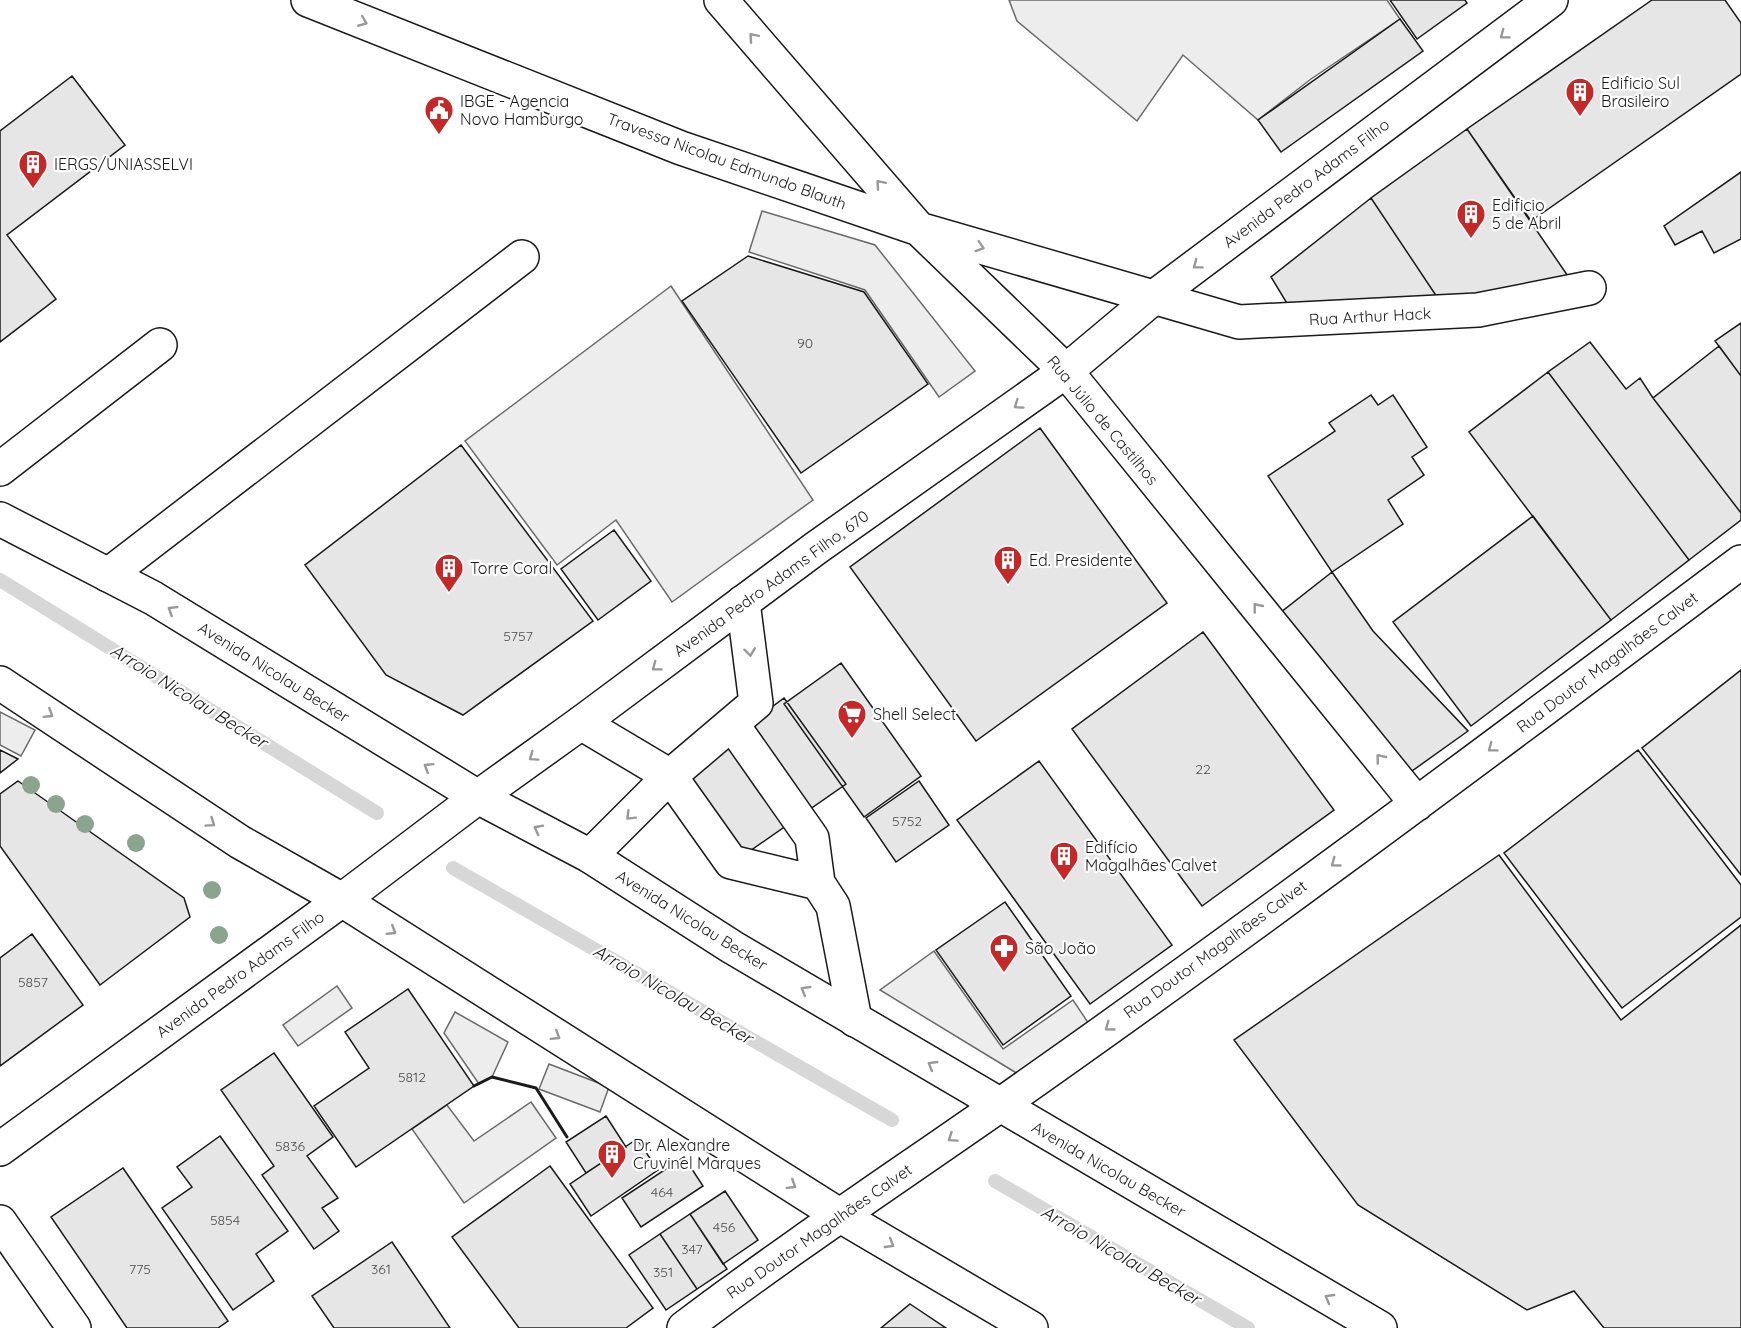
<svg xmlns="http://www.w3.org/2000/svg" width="1741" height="1328" viewBox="0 0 1741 1328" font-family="Quicksand,sans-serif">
<rect width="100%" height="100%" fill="#fff"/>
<!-- built -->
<path fill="#ededed" stroke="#6a6a6a" stroke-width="1.5" d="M1009 0H1387L1400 19 1311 79 1258 120 1183 55 1137 121 1017 21Z
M762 211 875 245 975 371 939 397 865 290 749 252Z
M671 286 813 500 672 602 616 520 557 565 465 441Z
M0 712 35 730 21 756 0 745Z
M934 951 1003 1049 1073 1000 1089 1024 1018 1074 880 990Z
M337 986 352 1008 298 1046 283 1025Z
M455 1012 508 1042 492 1077 479 1084 444 1033Z
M549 1064 609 1087 600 1112 539 1089Z
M531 1102 556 1138 464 1203 412 1129 447 1105 474 1141Z"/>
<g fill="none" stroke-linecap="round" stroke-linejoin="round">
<!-- stream -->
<path stroke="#d7d7d7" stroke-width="14" d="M0 580 377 813
M453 868 892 1120
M995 1181 1248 1328"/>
</g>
<!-- building -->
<path fill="#e6e6e6" stroke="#1a1a1a" stroke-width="1.5" d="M1390 0H1465L1467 3 1417 39Z
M1652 0H1725L1741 23V74L1531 221 1467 129Z
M1400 19 1423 51 1281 152 1258 120Z
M72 76 125 145 7 235 56 299 0 342V131Z
M1467 129 1572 282 1439 300 1371 198Z
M1741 172V239L1714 253 1702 231 1675 245 1664 226Z
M1371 198 1439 300 1288 305 1271 277Z
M748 256 864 292 928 384 801 473 682 301Z
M1741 323V376L1715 341Z
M1590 342 1626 389 1640 378 1653 398 1741 513V520L1689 560 1548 372Z
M1719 346 1741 376V513L1653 398Z
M1548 372 1689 560 1611 620 1469 432Z
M1371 395 1378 405 1393 395 1427 447 1412 457 1424 475 1388 500 1403 524 1332 572 1268 476 1335 431 1329 423Z
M1040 428 1167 603 976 741 850 567Z
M461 445 593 621 463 715 386 675 305 565Z
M1533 516 1611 620 1471 726 1393 622Z
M614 530 651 581 598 620 561 569Z
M1332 572 1373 631 1468 731 1405 776 1280 613Z
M1203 632 1334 810 1202 906 1072 729Z
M841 663 921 776 864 817 784 704Z
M1741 670V875L1642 748Z
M784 698 846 784 737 860 677 777Z
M0 750 18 759 0 773Z
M1638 750 1741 885V917L1622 1008 1504 853Z
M1039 761 1172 945 1090 1004 957 820Z
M18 781 184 898 190 917 100 985 0 846V794Z
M919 781 949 825 896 862 866 818Z
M1499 855 1621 1020 1741 925V1328H1604L1574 1291 1527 1310 1358 1205 1234 1040Z
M1005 902 1071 996 1003 1045 936 950Z
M32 934 83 1005 0 1066V958Z
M408 989 474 1086 356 1167 314 1106 369 1068 345 1032Z
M274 1053 333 1137 307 1156 338 1198 322 1208 339 1231 314 1249 262 1175 274 1166 221 1090Z
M606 1116 626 1147 586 1173 566 1142Z
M220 1136 288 1231 256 1254 274 1281 233 1310 162 1208 192 1187 177 1167Z
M637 1139 658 1170 591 1216 570 1184Z
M684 1157 703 1186 641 1227 622 1198Z
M550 1166 653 1308 626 1328H519L452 1237Z
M123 1168 228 1321 218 1328H127L51 1217Z
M725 1191 758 1240 723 1264 690 1214Z
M690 1214 727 1269 697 1289 660 1234Z
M660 1234 697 1289 666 1310 629 1255Z
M392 1242 450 1328H334L312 1296Z
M910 1304 946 1328H881Z"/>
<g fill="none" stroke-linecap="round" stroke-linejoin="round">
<!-- minor casing -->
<g stroke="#1a1a1a" stroke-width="36">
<path id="minor" d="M308 0 681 148 919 229 1239 322 1478 310 1589 288
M721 0 919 229 1066 371 1417 804
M0 469 160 345
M108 575 522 257
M581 723 670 776 731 862 818 883 833 906 855 1020
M732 724 812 838 818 883
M590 856 670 776 756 703 743 602
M0 1149 342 900
M0 1222 74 1328
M684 1328C787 1250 894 1179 1000 1105 1251 929 1496 745 1741 562"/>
</g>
<!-- major casing -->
<g stroke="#1a1a1a" stroke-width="36">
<path id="major" d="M0 519 153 598 478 797 590 856 732 947 1380 1328
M0 683 240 842 342 900 839 1215 1031 1328
M342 900 478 797 581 723 816 548 1066 371 1153 298 1551 0"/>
</g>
<!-- minor -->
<use href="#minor" stroke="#fff" stroke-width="33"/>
<!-- major -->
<use href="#major" stroke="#fff" stroke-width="33"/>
<!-- wall -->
<path stroke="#1a1a1a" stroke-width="3" d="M474 1086 492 1077 536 1088 567 1137"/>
</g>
<!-- trees -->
<g fill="#8aa48f">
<circle cx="31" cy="785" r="9"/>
<circle cx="56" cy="804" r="9"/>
<circle cx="85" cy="824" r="9"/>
<circle cx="136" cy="843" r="9"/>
<circle cx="212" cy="890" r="9"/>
<circle cx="219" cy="935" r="9"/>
</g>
<!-- one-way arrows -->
<defs><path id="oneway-chevron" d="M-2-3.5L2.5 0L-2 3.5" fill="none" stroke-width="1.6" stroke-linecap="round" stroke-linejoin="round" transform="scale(1.5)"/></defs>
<g stroke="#989898">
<use href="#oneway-chevron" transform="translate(363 22) rotate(22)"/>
<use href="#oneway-chevron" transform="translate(1504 35) rotate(143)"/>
<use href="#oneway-chevron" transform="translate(753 37) rotate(-131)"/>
<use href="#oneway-chevron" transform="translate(880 184) rotate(-131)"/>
<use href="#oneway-chevron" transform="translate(980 247) rotate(17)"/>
<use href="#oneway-chevron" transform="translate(1197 265) rotate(143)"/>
<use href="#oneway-chevron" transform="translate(1018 405) rotate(145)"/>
<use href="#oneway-chevron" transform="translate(1257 607) rotate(-129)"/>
<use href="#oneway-chevron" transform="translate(172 610) rotate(-148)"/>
<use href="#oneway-chevron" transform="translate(750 652) rotate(83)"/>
<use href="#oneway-chevron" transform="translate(656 667) rotate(143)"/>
<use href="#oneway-chevron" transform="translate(49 714) rotate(32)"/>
<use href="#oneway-chevron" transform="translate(1492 748) rotate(143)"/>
<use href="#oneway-chevron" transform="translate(533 757) rotate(145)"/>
<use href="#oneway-chevron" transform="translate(1380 758) rotate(-129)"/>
<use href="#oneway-chevron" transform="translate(428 767) rotate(-148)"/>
<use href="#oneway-chevron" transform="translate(630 816) rotate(135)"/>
<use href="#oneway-chevron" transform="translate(211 823) rotate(34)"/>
<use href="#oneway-chevron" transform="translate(538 829) rotate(-153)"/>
<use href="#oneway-chevron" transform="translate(1335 863) rotate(144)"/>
<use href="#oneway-chevron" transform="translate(392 931) rotate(32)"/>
<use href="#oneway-chevron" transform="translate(805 990) rotate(-149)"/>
<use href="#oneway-chevron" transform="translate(1109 1027) rotate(144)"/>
<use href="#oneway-chevron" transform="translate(556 1036) rotate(32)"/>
<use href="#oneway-chevron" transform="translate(932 1065) rotate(-149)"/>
<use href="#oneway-chevron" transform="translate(952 1138) rotate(146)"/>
<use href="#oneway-chevron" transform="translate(792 1185) rotate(32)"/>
<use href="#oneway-chevron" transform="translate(890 1244) rotate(31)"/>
<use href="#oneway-chevron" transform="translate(1329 1298) rotate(-150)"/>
</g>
<!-- icons -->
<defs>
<g id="building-pin" transform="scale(1.5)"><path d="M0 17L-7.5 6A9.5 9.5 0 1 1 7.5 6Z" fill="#c62828" stroke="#fff"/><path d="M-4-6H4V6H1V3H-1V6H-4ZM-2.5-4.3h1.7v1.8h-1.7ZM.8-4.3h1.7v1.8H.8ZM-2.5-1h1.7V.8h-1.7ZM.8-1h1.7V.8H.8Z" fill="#fff"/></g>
<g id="civic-pin" transform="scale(1.5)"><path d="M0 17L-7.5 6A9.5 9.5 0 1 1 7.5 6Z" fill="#c62828" stroke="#fff"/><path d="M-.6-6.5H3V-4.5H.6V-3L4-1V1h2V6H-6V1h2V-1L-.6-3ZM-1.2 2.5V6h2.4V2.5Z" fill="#fff"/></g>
<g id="supermarket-pin" transform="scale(1.5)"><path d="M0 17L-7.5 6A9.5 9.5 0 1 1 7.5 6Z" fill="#c62828" stroke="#fff"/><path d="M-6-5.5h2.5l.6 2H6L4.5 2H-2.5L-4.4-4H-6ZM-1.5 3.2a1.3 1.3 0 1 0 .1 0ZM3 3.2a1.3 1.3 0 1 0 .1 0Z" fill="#fff"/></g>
<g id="pharmacy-pin" transform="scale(1.5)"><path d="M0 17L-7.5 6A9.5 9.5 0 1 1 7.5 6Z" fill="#c62828" stroke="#fff"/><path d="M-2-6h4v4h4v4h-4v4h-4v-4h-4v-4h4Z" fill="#fff"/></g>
</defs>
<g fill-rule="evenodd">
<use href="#building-pin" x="1580" y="92"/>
<use href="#civic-pin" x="439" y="110"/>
<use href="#building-pin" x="33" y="164"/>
<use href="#building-pin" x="1471" y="214"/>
<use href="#building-pin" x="1008" y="560"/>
<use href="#building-pin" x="449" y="568"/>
<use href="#supermarket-pin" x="852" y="714"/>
<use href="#building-pin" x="1064" y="856"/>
<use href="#pharmacy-pin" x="1004" y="948"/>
<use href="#building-pin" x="612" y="1154"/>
</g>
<g text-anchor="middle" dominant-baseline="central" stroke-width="4.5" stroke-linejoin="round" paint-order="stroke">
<!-- number labels -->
<g font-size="14" fill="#4d4d4d">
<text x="805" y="343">90</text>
<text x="518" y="636">5757</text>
<text x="1203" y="769">22</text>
<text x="907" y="821">5752</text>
<text x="33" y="982">5857</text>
<text x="412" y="1077">5812</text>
<text x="290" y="1146">5836</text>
<text x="662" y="1192">464</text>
<text x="225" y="1220">5854</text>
<text x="724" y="1227">456</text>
<text x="692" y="1249">347</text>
<text x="140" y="1269">775</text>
<text x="381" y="1269">361</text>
<text x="663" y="1272">351</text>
</g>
<!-- poi labels -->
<g font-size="16" fill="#1a1a1a" stroke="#fff" text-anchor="start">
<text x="1601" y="83">Edificio Sul<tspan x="1601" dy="18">Brasileiro</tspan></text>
<text x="460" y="101">IBGE - Agencia<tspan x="460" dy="18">Novo Hamburgo</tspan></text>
<text x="54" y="164">IERGS/UNIASSELVI</text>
<text x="1492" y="205">Edificio<tspan x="1492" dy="18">5 de Abril</tspan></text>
<text x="1029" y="560">Ed. Presidente</text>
<text x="470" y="568">Torre Coral</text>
<text x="873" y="714">Shell Select</text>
<text x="1085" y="847">Edifício<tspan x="1085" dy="18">Magalhães Calvet</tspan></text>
<text x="1025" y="948">São João</text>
<text x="633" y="1145">Dr. Alexandre<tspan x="633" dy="18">Cruvinel Marques</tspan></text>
</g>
<!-- street labels -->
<g font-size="16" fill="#1a1a1a" stroke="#fff">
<text transform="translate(727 161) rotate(20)">Travessa Nicolau Edmundo Blauth</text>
<text transform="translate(1306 183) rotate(-37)">Avenida Pedro Adams Filho</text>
<text transform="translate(1370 316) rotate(-3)">Rua Arthur Hack</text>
<text transform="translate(1103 420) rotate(50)">Rua Júlio de Castilhos</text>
<text transform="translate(771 583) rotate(-36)">Avenida Pedro Adams Filho, 670</text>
<text transform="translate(1607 662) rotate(-37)">Rua Doutor Magalhães Calvet</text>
<text transform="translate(274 672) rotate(32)">Avenida Nicolau Becker</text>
<text transform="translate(692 920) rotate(32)">Avenida Nicolau Becker</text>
<text transform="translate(1215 949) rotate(-36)">Rua Doutor Magalhães Calvet</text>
<text transform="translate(240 974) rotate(-36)">Avenida Pedro Adams Filho</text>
<text transform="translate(1109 1169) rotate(30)">Avenida Nicolau Becker</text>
<text transform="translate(819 1231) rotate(-35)">Rua Doutor Magalhães Calvet</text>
</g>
<!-- water labels -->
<g font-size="18" font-style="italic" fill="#1a1a1a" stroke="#fff">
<text transform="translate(189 696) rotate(32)">Arroio Nicolau Becker</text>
<text transform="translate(673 994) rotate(30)">Arroio Nicolau Becker</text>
<text transform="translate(1121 1255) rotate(30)">Arroio Nicolau Becker</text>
</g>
</g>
</svg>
